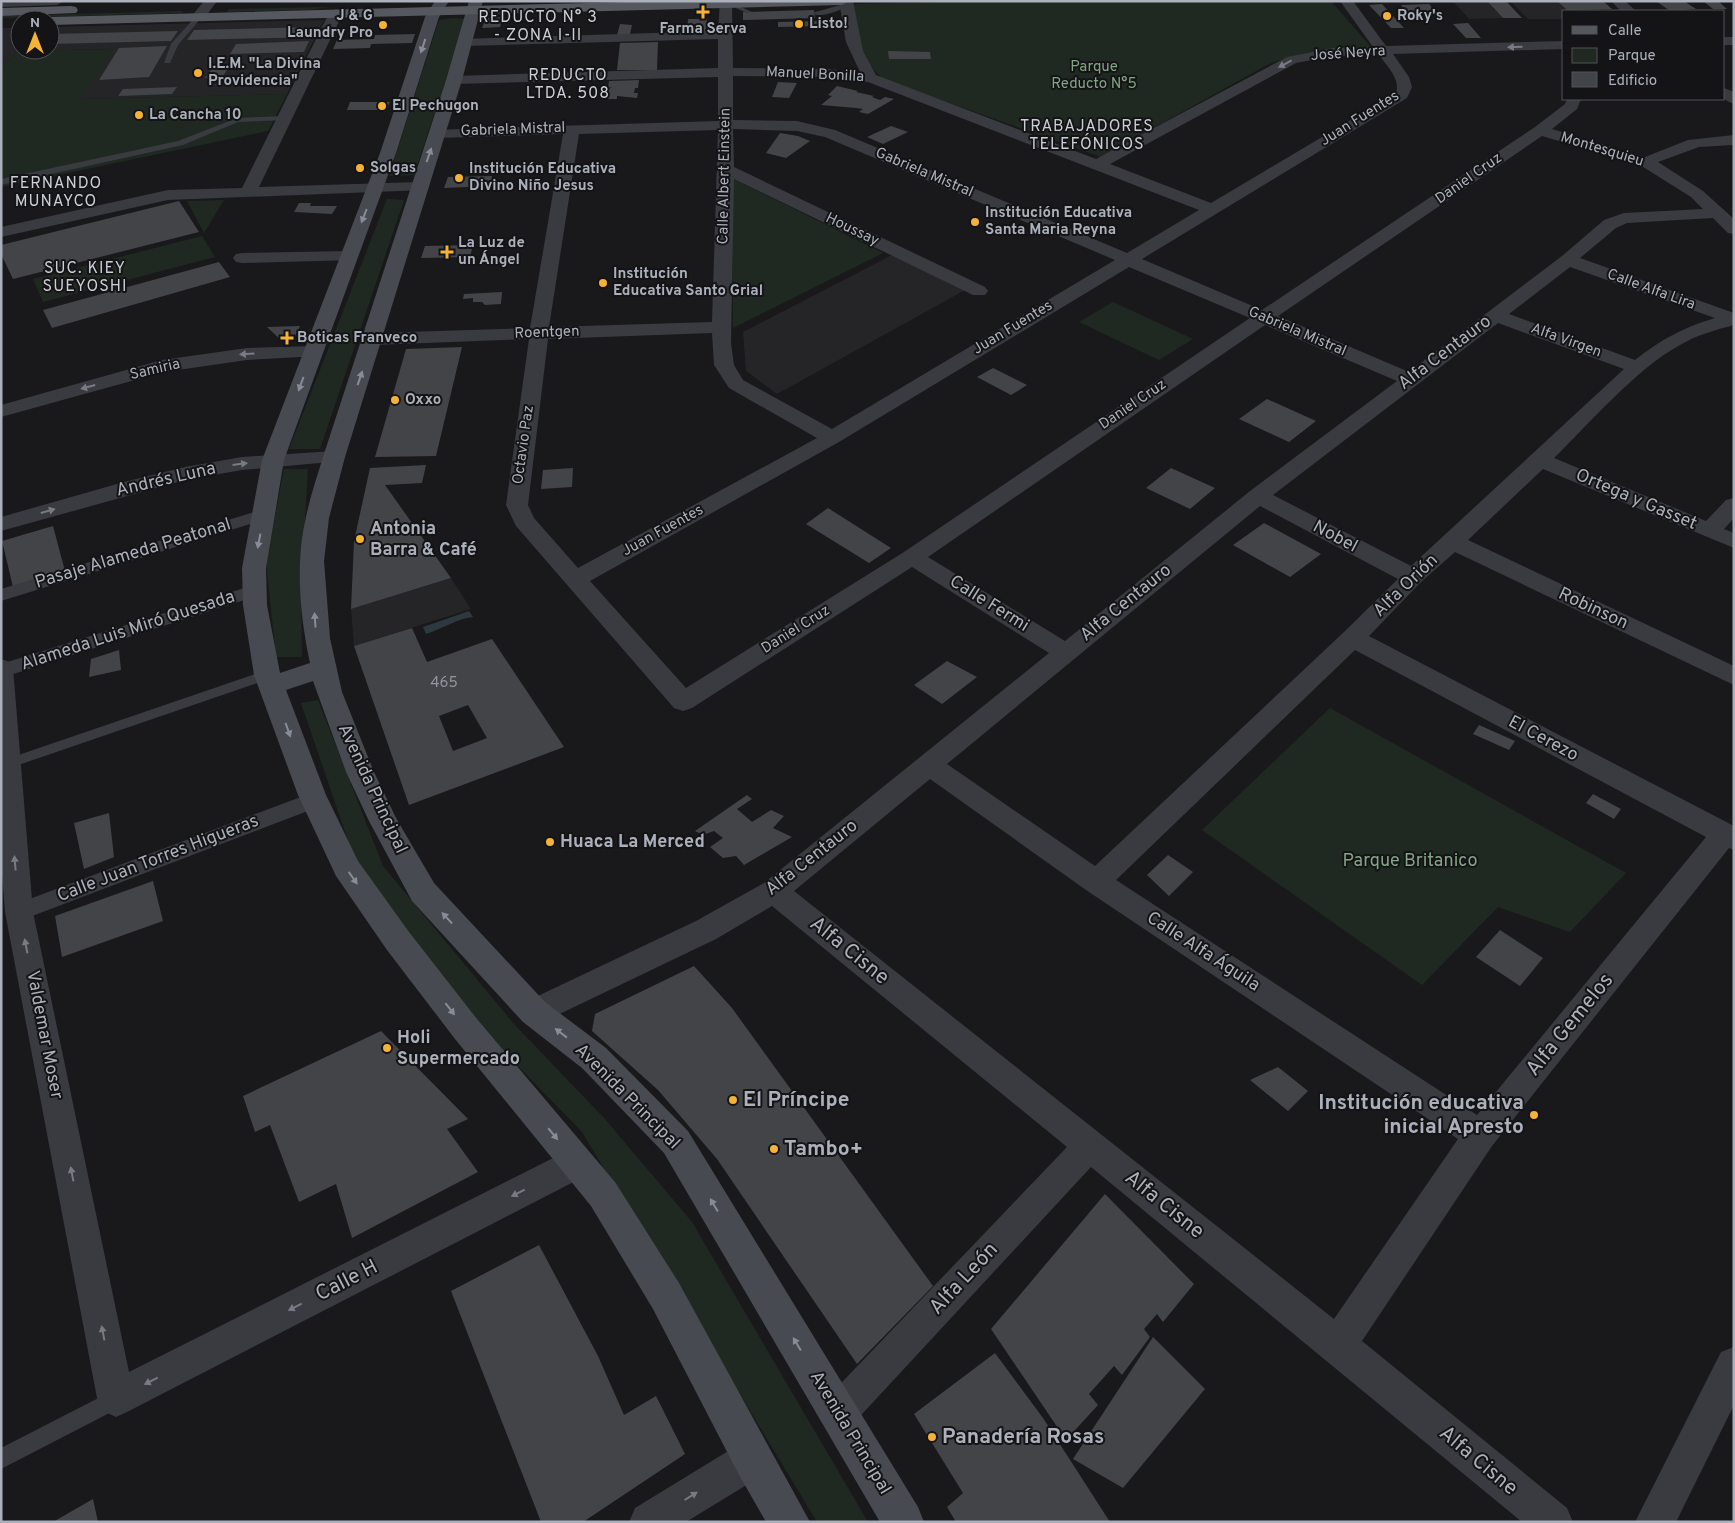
<svg xmlns="http://www.w3.org/2000/svg" width="1735" height="1523" viewBox="0 0 1735 1523" font-family="Overpass,sans-serif">
<rect width="100%" height="100%" fill="#19191b"/>
<!-- built -->
<path fill="#252528" d="M1453 1H1487L1503 18 1469 19Z
M1510 1H1557L1568 11H1564V19H1528Z
M324 20 287 94 80 99 115 49 18 51 1 68V28H20V50H50V27Z
M894 254 967 289 777 394 746 371 743 332Z
M451 578 471 609 354 646 351 609Z"/>
<!-- green -->
<path fill="#202921" d="M983 1H1331L1371 47C1331 49 1304 50 1267 65L1101 157 883 79C856 53 856 39 850 4Z
M331 7 309 10 227 12 229 9Z
M183 11 182 13 1 18V16Z
M453 18 466 19 414 175 389 176 439 20Z
M116 49 81 99 287 94 268 131 1 187V68L18 51Z
M732 178 883 253 733 328Z
M387 199 404 200 320 449H289Z
M224 200 204 233 187 201Z
M202 236 215 257 43 302 33 279Z
M1113 302 1193 339 1159 360 1079 322Z
M284 469H308L301 586 302 657H276L266 562Z
M318 700 383 866 514 1024 605 1119 692 1222 868 1522H817L582 1132 480 1027 356 864 301 703Z
M1330 708 1626 873 1570 932 1498 907 1422 985 1202 830Z"/>
<!-- water -->
<path fill="#2e383f" d="M469 611 473 617C456 619 442 629 426 634L423 627Z"/>
<!-- building -->
<path fill="#434448" fill-rule="evenodd" d="M1487 1H1506L1522 18H1503Z
M1557 1H1603L1612 9 1567 10Z
M1656 1H1684L1696 9 1670 11Z
M1703 1H1718L1727 9H1713Z
M1382 4 1404 28H1391L1369 5Z
M1429 4 1436 12 1407 13 1401 5Z
M814 10 815 18 743 20V12Z
M503 17 500 27 482 28 486 18Z
M688 19H707L706 33 687 34Z
M820 21 821 26 778 27V22Z
M1468 23 1481 38H1466L1453 24Z
M620 24 632 25 630 34 617 35Z
M316 27 311 37 187 40 194 30Z
M178 31 171 41 50 44V34Z
M415 34 412 43 371 44 370 48 333 49 337 40 374 39 375 35Z
M309 41 304 52 230 54 236 44Z
M658 42 657 70H617L620 43Z
M167 46 149 77 99 80 119 48Z
M888 51 930 52 931 59H889Z
M230 65 222 78H205L214 66Z
M639 80 638 88H635L634 93H638L637 98 617 96V99H606L608 90 612 87 608 88 609 81Z
M778 82 797 83 789 98 772 97Z
M837 86 858 91 856 92 874 96 872 97 880 100 885 97 894 99 868 114 859 112 863 109 856 108 821 105 832 96 828 95Z
M177 87 172 94 118 96 123 89Z
M350 102H390L386 110H347Z
M891 126 908 132 883 144 867 137Z
M780 133 798 136 810 141 786 158 766 153Z
M492 176 490 186 444 188 448 177Z
M179 201 199 232 13 279 1 254V245Z
M299 203H311L310 206H337L332 214 294 212Z
M473 245 470 257 421 258 425 246Z
M219 262 230 277 52 328 43 310Z
M502 292 501 304 485 305 482 302H473V298L463 299 464 294Z
M300 326 293 341H282L267 327Z
M462 347 436 456 375 457 406 349Z
M993 368 1027 385 1011 395 977 377Z
M1267 399 1316 421 1289 442 1239 419Z
M426 465 422 483 385 485 451 578 351 609 354 541 370 468Z
M573 468 572 487 541 489 543 470Z
M1171 468 1215 488 1190 509 1146 488Z
M828 508 891 548 869 563 806 524Z
M1264 523 1321 554 1290 577 1233 545Z
M53 526 65 571 13 587 2 541Z
M412 628 427 662 492 639 564 747 409 805 354 646ZM468 705 487 738 453 751 439 716Z
M119 650 121 670 89 677 91 659Z
M947 661 977 677 942 704 914 685Z
M1479 725 1515 741 1509 750 1473 734Z
M1593 794 1621 809 1614 819 1586 803Z
M747 795 752 799 737 809 752 822 771 810 784 816 773 828 792 837 744 865 736 856 723 858 710 847 723 838 714 831 703 835 695 831Z
M109 813 114 857 84 869 74 823Z
M1168 855 1193 872 1169 896 1147 875Z
M153 881 163 921 62 957 55 916Z
M1500 930 1543 958 1520 986 1476 957Z
M694 966 732 1008 933 1286 857 1364 717 1159 658 1090 592 1031 595 1014Z
M381 1031 468 1119 447 1129 478 1172 352 1238 336 1184 299 1202 270 1125 255 1132 243 1096Z
M1278 1067 1308 1091 1288 1111 1250 1080Z
M1105 1194 1194 1284 1163 1322 1157 1314 1144 1329 1150 1337 1122 1375 1114 1366 1089 1394 1098 1405 1066 1440 991 1329Z
M539 1245 598 1356 624 1415 656 1396 685 1454 583 1522H541L451 1291Z
M1153 1337 1205 1389 1123 1488 1073 1459Z
M995 1353 1043 1418 1110 1522H956L947 1507 963 1493 914 1414Z
M93 1499 98 1522H53Z"/>
<g fill="none" stroke-linecap="round" stroke-linejoin="round">
<!-- service -->
<path fill="#393b40" fill-rule="evenodd" d="M729 3H733L752 12 747 13 729 5Z
M847 3 849 6C839 10 821 19 812 13Z
M196 16 202 17 178 45 170 63H164L171 44Z
M285 116H288V120L238 122 183 145 1 185V179L178 141 237 118Z
M267 670 272 672 273 675 272 678 1 771V761Z
M116 1389 123 1392 126 1399 123 1406 1 1469V1448Z"/>
<!-- pedestrian -->
<path fill="#393b40" fill-rule="evenodd" d="M264 509 270 510 272 514 270 518 1 601V589Z
M254 585 260 587 263 591 260 595 1 678V664Z
M314 792 321 794 324 800 321 806 27 918 19 921 11 918 8 912 11 906Z"/>
<!-- minor -->
<path fill="#393b40" fill-rule="evenodd" d="M204 1H217L203 20H193L191 17Z
M720 1H730L732 4 733 68 827 69 860 72 846 42 839 1H853L863 51 876 75 1096 159 1287 57 1333 48 1373 47 1340 1H1353L1386 46 1564 41V49L1393 54 1409 77 1412 87 1407 98 1142 259 1262 310 1535 127 1565 104 1567 99H1581L1577 109 1552 129 1645 157 1688 140 1734 135V145L1699 147 1658 162 1703 191 1734 219V234L1728 233 1713 218 1627 223 1616 228 1580 258 1734 313V325C1715 330 1697 335 1680 345 1637 368 1589 424 1554 458L1706 521 1726 500 1734 498V518L1724 529 1734 533V548L1543 469 1468 540 1734 666V685L1455 552 1421 582 1369 636 1734 826V850L1729 848 1492 1146 1362 1341 1567 1508 1573 1522H1522L1091 1167 851 1426 838 1432 825 1426 819 1413 825 1400 1067 1147 772 906 716 939 545 1021 534 1025 523 1021 519 1012 523 1003 696 921 764 883 1049 653 912 567 692 708 683 711 674 708 516 526 506 505 529 339 373 345 366 343 364 339 366 335 373 333 530 328 563 134 437 138 429 133 432 130 718 121V77L454 84 447 80 454 76 718 68V39L465 46 460 45 458 42 460 39 718 31ZM1379 55C1386 65 1401 79 1396 93L1211 203 1110 164 1296 63 1333 56ZM733 76 827 77 868 82 1199 210 1127 253 835 130 797 121 733 120ZM733 129 797 131 825 137 1115 260 832 429 743 380 734 365 731 343 734 179 973 295H985L988 291 985 287 734 167ZM718 130 712 322 549 327 579 134ZM1542 136 1640 165 1691 197 1703 209 1624 213 1604 220 1562 256 1409 372 1278 316ZM1129 267 1250 318 904 552 686 688 590 581 839 442ZM1570 267 1715 318C1682 328 1662 339 1635 360L1509 314ZM1498 323 1624 369 1411 566 1273 495ZM1265 325 1397 381 1250 491 1065 641 928 557ZM712 333 714 365 729 388 817 438 578 568 534 518 528 505 548 339ZM1260 506 1398 579 1344 632 1095 866 947 764ZM1355 650 1706 837 1477 1115 1116 880ZM930 779 1086 890 1458 1139 1334 1319 794 891Z
M1611 1H1625L1636 11H1621Z
M336 9 343 13 259 187 419 182 427 187 425 190 168 200 1 237V227L168 190 242 188 329 13Z
M1724 37H1734V45H1724Z
M1724 88 1734 92V104L1723 99Z
M349 251 355 252 358 256 355 260 242 263 236 262 233 258 236 254 242 253Z
M313 346 320 348 323 352 320 356 247 360 164 372 1 417V405L162 360 247 348Z
M334 451 341 453 345 457 341 461 242 470 185 480 1 531V517L124 482 185 467 242 457Z
M1 659 10 662 13 668 33 912 129 1372 565 1152 577 1147 589 1152 594 1163 589 1174 129 1411 116 1417 103 1411 97 1398 5 912 1 861Z
M1734 1347V1405L1676 1522H1635L1721 1352Z
M752 1440 766 1445 771 1459 766 1473 686 1522H629L635 1508 738 1445Z"/>
<!-- tertiary -->
<path fill="#393b40" fill-rule="evenodd" d="M1 1H64L57 5 1 7Z"/>
<!-- secondary -->
<path fill="#474a50" fill-rule="evenodd" d="M435 1H449L439 17 396 153 284 460 266 568 267 605 280 673 310 663C300 617 295 563 306 517 310 497 317 477 323 457L446 80 469 1H483L462 80 345 457 329 518 324 561 330 638 342 692 374 772 396 818 434 883 545 1002 606 1048 688 1131 918 1507 924 1522H880L664 1153 582 1068 523 1022 412 901 369 821 346 772 313 681 286 690 326 795 358 861 409 932 477 1019 615 1182 679 1283 810 1522H766L738 1473 653 1309 591 1206 455 1039 387 950 336 876 298 795 254 675 243 605 242 568 262 460 380 153 425 17Z"/>
<!-- primary -->
<path fill="#55585f" fill-rule="evenodd" d="M667 1H849L842 5 50 25V20H44L50 17Z
M71 6 76 7 78 10 76 13 1 16V8Z"/>
</g>
<!-- one-way arrows -->
<defs><path id="oneway-solid" d="M-6-.8H1V-3.2L6.5 0L1 3.2V.8H-6Z" transform="scale(1.25)"/></defs>
<g fill="#888c96">
<use href="#oneway-solid" transform="translate(423 46) rotate(108)"/>
<use href="#oneway-solid" transform="translate(429 155) rotate(-71)"/>
<use href="#oneway-solid" transform="translate(364 216) rotate(111)"/>
<use href="#oneway-solid" transform="translate(360 378) rotate(-71)"/>
<use href="#oneway-solid" transform="translate(301 384) rotate(110)"/>
<use href="#oneway-solid" transform="translate(259 541) rotate(101)"/>
<use href="#oneway-solid" transform="translate(315 620) rotate(-94)"/>
<use href="#oneway-solid" transform="translate(288 730) rotate(70)"/>
<use href="#oneway-solid" transform="translate(353 878) rotate(55)"/>
<use href="#oneway-solid" transform="translate(447 918) rotate(-133)"/>
<use href="#oneway-solid" transform="translate(450 1009) rotate(52)"/>
<use href="#oneway-solid" transform="translate(561 1033) rotate(-142)"/>
<use href="#oneway-solid" transform="translate(553 1134) rotate(50)"/>
<use href="#oneway-solid" transform="translate(714 1205) rotate(-121)"/>
<use href="#oneway-solid" transform="translate(797 1344) rotate(-121)"/>
</g>
<g fill="#787b84">
<use href="#oneway-solid" transform="translate(1515 47) rotate(178)"/>
<use href="#oneway-solid" transform="translate(1285 64) rotate(152)"/>
<use href="#oneway-solid" transform="translate(247 354) rotate(176)"/>
<use href="#oneway-solid" transform="translate(88 387) rotate(165)"/>
<use href="#oneway-solid" transform="translate(240 464) rotate(-7)"/>
<use href="#oneway-solid" transform="translate(48 511) rotate(-16)"/>
<use href="#oneway-solid" transform="translate(15 863) rotate(-95)"/>
<use href="#oneway-solid" transform="translate(26 946) rotate(-101)"/>
<use href="#oneway-solid" transform="translate(72 1174) rotate(-101)"/>
<use href="#oneway-solid" transform="translate(518 1193) rotate(153)"/>
<use href="#oneway-solid" transform="translate(295 1307) rotate(153)"/>
<use href="#oneway-solid" transform="translate(103 1333) rotate(-101)"/>
<use href="#oneway-solid" transform="translate(151 1381) rotate(153)"/>
<use href="#oneway-solid" transform="translate(691 1496) rotate(-32)"/>
</g>
<!-- markers -->
<g fill="#f4b237" stroke="#141416" stroke-width="2">
<path d="M700.5 4.5h5v5h5v5h-5v5h-5v-5h-5v-5h5z"/>
<circle cx="1387" cy="16" r="5"/>
<circle cx="799" cy="24" r="5"/>
<circle cx="383" cy="25" r="5"/>
<circle cx="198" cy="73" r="5"/>
<circle cx="382" cy="106" r="5"/>
<circle cx="139" cy="115" r="5"/>
<circle cx="360" cy="168" r="5"/>
<circle cx="459" cy="178" r="5"/>
<circle cx="975" cy="222" r="5"/>
<path d="M444.5 244.5h5v5h5v5h-5v5h-5v-5h-5v-5h5z"/>
<circle cx="603" cy="283" r="5"/>
<path d="M284.5 330.5h5v5h5v5h-5v5h-5v-5h-5v-5h5z"/>
<circle cx="395" cy="400" r="5"/>
<circle cx="360" cy="539" r="5"/>
<circle cx="550" cy="842" r="5"/>
<circle cx="387" cy="1048" r="5"/>
<circle cx="733" cy="1100" r="5"/>
<circle cx="1534" cy="1115" r="5"/>
<circle cx="774" cy="1149" r="5"/>
<circle cx="932" cy="1437" r="5"/>
</g>
<g text-anchor="middle" dominant-baseline="central" stroke-width="4" stroke-linejoin="round" paint-order="stroke">
<!-- far-poi labels -->
<g font-size="15" font-weight="bold" fill="#abb0bb" stroke="#141416" text-anchor="start">
<text x="373" y="16" text-anchor="end">J &amp; G<tspan x="373" dy="17">Laundry Pro</tspan></text>
<text x="1397" y="16">Roky's</text>
<text x="809" y="24">Listo!</text>
<text x="703" y="29" text-anchor="middle">Farma Serva</text>
<text x="208" y="64">I.E.M. "La Divina<tspan x="208" dy="17">Providencia"</tspan></text>
<text x="392" y="106">El Pechugon</text>
<text x="149" y="115">La Cancha 10</text>
<text x="370" y="168">Solgas</text>
<text x="469" y="169">Institución Educativa<tspan x="469" dy="17">Divino Niño Jesus</tspan></text>
<text x="985" y="213">Institución Educativa<tspan x="985" dy="17">Santa Maria Reyna</tspan></text>
<text x="458" y="243">La Luz de<tspan x="458" dy="17">un Ángel</tspan></text>
<text x="613" y="274">Institución<tspan x="613" dy="17">Educativa Santo Grial</tspan></text>
<text x="297" y="338">Boticas Franveco</text>
<text x="405" y="400">Oxxo</text>
</g>
<!-- far-street labels -->
<g font-size="15" fill="#abb0bb" stroke="#141416">
<text transform="translate(1348 54) rotate(-4)">José Neyra</text>
<text transform="translate(815 75) rotate(3)">Manuel Bonilla</text>
<text transform="translate(1360 119) rotate(-32)">Juan Fuentes</text>
<text transform="translate(513 130) rotate(-2)">Gabriela Mistral</text>
<text transform="translate(1602 150) rotate(17)">Montesquieu</text>
<text transform="translate(924 173) rotate(23)">Gabriela Mistral</text>
<text transform="translate(725 176) rotate(-89)">Calle Albert Einstein</text>
<text transform="translate(1469 179) rotate(-35)">Daniel Cruz</text>
<text transform="translate(852 230) rotate(26)">Houssay</text>
<text transform="translate(1651 290) rotate(20)">Calle Alfa Lira</text>
<text transform="translate(1013 328) rotate(-31)">Juan Fuentes</text>
<text transform="translate(1297 332) rotate(23)">Gabriela Mistral</text>
<text transform="translate(547 333) rotate(-2)">Roentgen</text>
<text transform="translate(1566 341) rotate(20)">Alfa Virgen</text>
<text transform="translate(155 370) rotate(-13)">Samiria</text>
<text transform="translate(1133 405) rotate(-34)">Daniel Cruz</text>
<text transform="translate(524 445) rotate(-82)">Octavio Paz</text>
<text transform="translate(663 531) rotate(-29)">Juan Fuentes</text>
<text transform="translate(796 630) rotate(-32)">Daniel Cruz</text>
</g>
<!-- far-park labels -->
<g font-size="15" fill="#82a683" stroke="#141416">
<text x="1094" y="67">Parque<tspan x="1094" dy="17">Reducto N°5</tspan></text>
</g>
<!-- number labels -->
<g font-size="15" fill="#91959e">
<text x="444" y="683">465</text>
</g>
<!-- far-neighbourhood labels -->
<g font-size="16" letter-spacing="1" fill="#cccfd6" stroke="#141416">
<text x="538" y="18">REDUCTO N° 3<tspan x="538" dy="18">- ZONA I-II</tspan></text>
<text x="568" y="76">REDUCTO<tspan x="568" dy="18">LTDA. 508</tspan></text>
<text x="1087" y="127">TRABAJADORES<tspan x="1087" dy="18">TELEFÓNICOS</tspan></text>
<text x="56" y="184">FERNANDO<tspan x="56" dy="18">MUNAYCO</tspan></text>
<text x="85" y="269">SUC. KIEY<tspan x="85" dy="18">SUEYOSHI</tspan></text>
</g>
<!-- street labels -->
<g font-size="18" fill="#abb0bb" stroke="#141416">
<text transform="translate(1445 353) rotate(-37)">Alfa Centauro</text>
<text transform="translate(166 480) rotate(-13)">Andrés Luna</text>
<text transform="translate(1636 500) rotate(23)">Ortega y Gasset</text>
<text transform="translate(1335 537) rotate(28)">Nobel</text>
<text transform="translate(133 554) rotate(-17)">Pasaje Alameda Peatonal</text>
<text transform="translate(1406 586) rotate(-44)">Alfa Orión</text>
<text transform="translate(1126 603) rotate(-39)">Alfa Centauro</text>
<text transform="translate(989 604) rotate(32)">Calle Fermi</text>
<text transform="translate(1593 609) rotate(25)">Robinson</text>
<text transform="translate(128 631) rotate(-18)">Alameda Luis Miró Quesada</text>
<text transform="translate(1543 739) rotate(28)">El Cerezo</text>
<text transform="translate(372 789) rotate(65)">Avenida Principal</text>
<text transform="translate(812 858) rotate(-38)">Alfa Centauro</text>
<text transform="translate(158 859) rotate(-21)">Calle Juan Torres Higueras</text>
<text transform="translate(1203 952) rotate(33)">Calle Alfa Águila</text>
<text transform="translate(44 1035) rotate(79)">Valdemar Moser</text>
<text transform="translate(627 1097) rotate(45)">Avenida Principal</text>
<text transform="translate(850 1433) rotate(59)">Avenida Principal</text>
</g>
<!-- poi labels -->
<g font-size="18" font-weight="bold" fill="#abb0bb" stroke="#141416" text-anchor="start">
<text x="370" y="529">Antonia<tspan x="370" dy="21">Barra &amp; Café</tspan></text>
<text x="560" y="842">Huaca La Merced</text>
<text x="397" y="1038">Holi<tspan x="397" dy="21">Supermercado</tspan></text>
</g>
<!-- park labels -->
<g font-size="18" fill="#82a683" stroke="#141416">
<text x="1410" y="861">Parque Britanico</text>
</g>
<!-- near-street labels -->
<g font-size="21" fill="#abb0bb" stroke="#141416">
<text transform="translate(849 951) rotate(39)">Alfa Cisne</text>
<text transform="translate(1570 1025) rotate(-51)">Alfa Gemelos</text>
<text transform="translate(1164 1205) rotate(39)">Alfa Cisne</text>
<text transform="translate(964 1279) rotate(-47)">Alfa León</text>
<text transform="translate(347 1281) rotate(-27)">Calle H</text>
<text transform="translate(1478 1461) rotate(40)">Alfa Cisne</text>
</g>
<!-- near-poi labels -->
<g font-size="21" font-weight="bold" fill="#abb0bb" stroke="#141416" text-anchor="start">
<text x="743" y="1100">El Príncipe</text>
<text x="1524" y="1103" text-anchor="end">Institución educativa<tspan x="1524" dy="24">inicial Apresto</tspan></text>
<text x="784" y="1149">Tambo+</text>
<text x="942" y="1437">Panadería Rosas</text>
</g>
</g>
<!-- border -->
<rect width="1735" height="1523" fill="none" stroke="#abb0bb" stroke-width="5"/>
<!-- legend -->
<rect x="1562" y="10" width="162" height="90" fill="#141416" stroke="#505258"/>
<rect x="1572" y="26" width="25" height="8" fill="#55585f" stroke="#505258"/>
<text x="1608" y="35" font-size="15" fill="#abb0bb">Calle</text>
<rect x="1572" y="48" width="25" height="15" fill="#202921" stroke="#505258"/>
<text x="1608" y="60" font-size="15" fill="#abb0bb">Parque</text>
<rect x="1572" y="72" width="25" height="15" fill="#434448" stroke="#505258"/>
<text x="1608" y="85" font-size="15" fill="#abb0bb">Edificio</text>
<!-- north arrow -->
<g transform="translate(35 35)"><circle r="24" fill="#141416" stroke="#505258"/>
<path d="M0-4L9 19L0 12L-9 19Z" fill="#f4b237"/>
<text y="-8" font-size="14" font-weight="bold" text-anchor="middle" fill="#abb0bb">N</text>
</g>
</svg>
